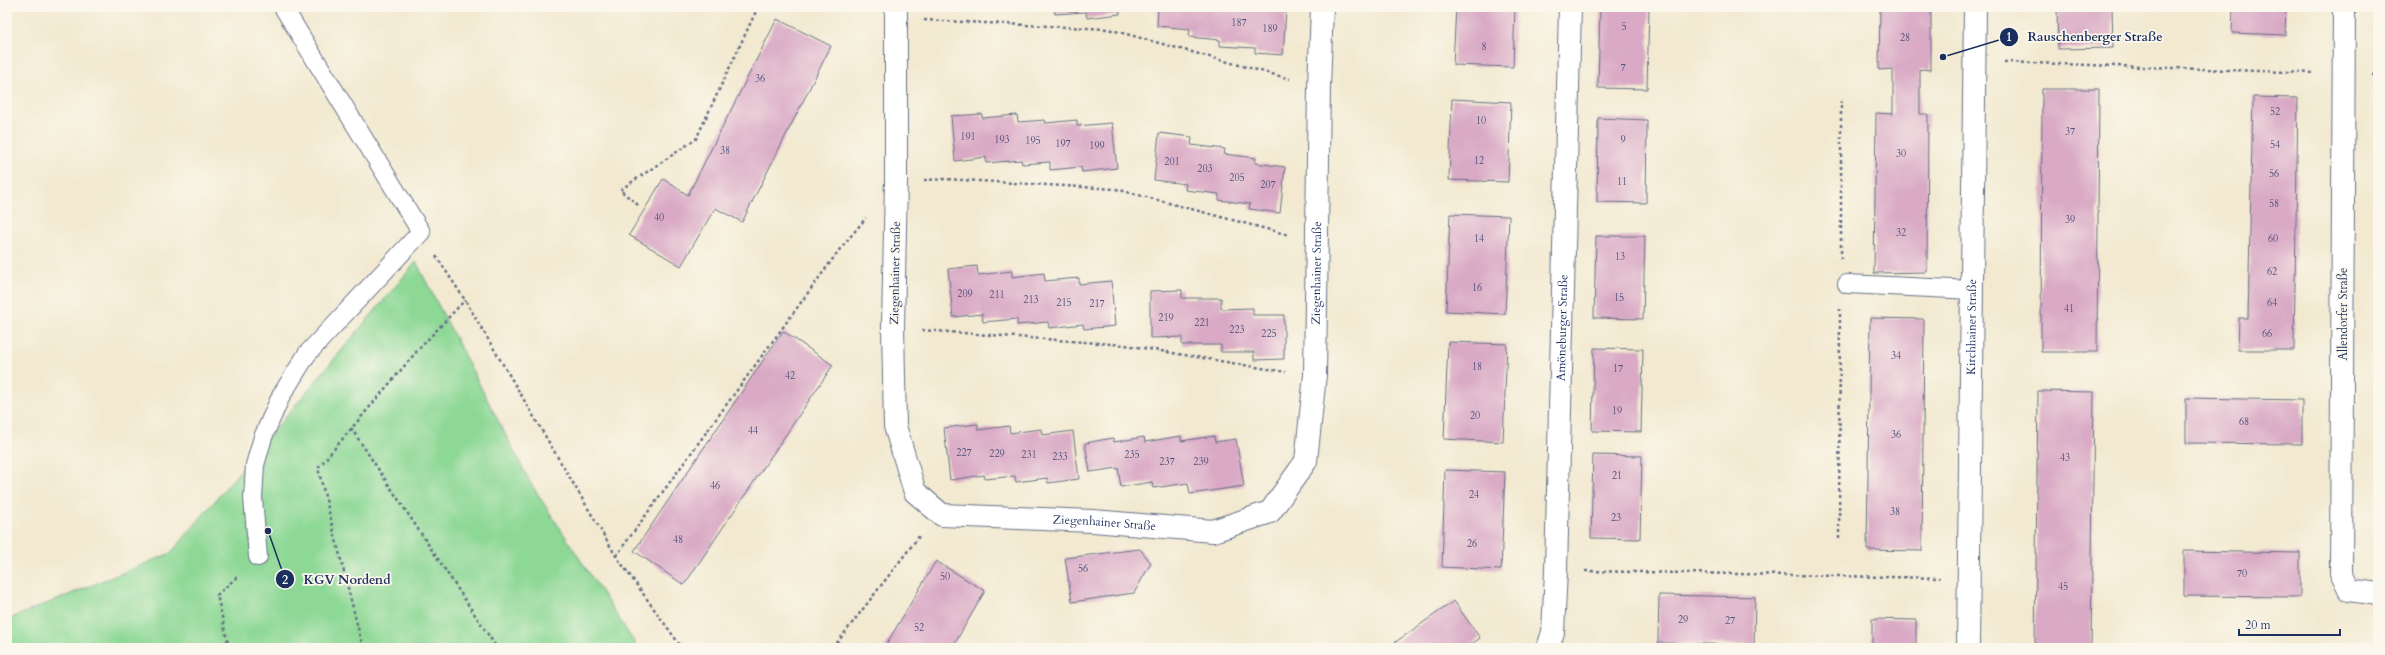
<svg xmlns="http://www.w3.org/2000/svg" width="2385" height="655" viewBox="0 0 2385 655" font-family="Cardo,serif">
<rect width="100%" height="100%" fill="#fbf7ec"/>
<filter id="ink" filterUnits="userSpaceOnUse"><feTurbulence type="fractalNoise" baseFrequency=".025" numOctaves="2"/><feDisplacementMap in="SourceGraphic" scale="8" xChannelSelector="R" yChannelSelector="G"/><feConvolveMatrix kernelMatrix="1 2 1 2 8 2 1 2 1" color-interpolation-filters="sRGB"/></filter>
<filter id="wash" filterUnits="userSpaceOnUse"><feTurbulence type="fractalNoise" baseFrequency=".012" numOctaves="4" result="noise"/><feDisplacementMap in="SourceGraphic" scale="16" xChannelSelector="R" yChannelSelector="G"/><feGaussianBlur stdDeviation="0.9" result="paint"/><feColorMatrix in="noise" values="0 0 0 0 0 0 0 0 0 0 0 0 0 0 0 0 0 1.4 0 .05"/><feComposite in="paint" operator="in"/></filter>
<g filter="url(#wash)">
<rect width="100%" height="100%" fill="#f2e9d0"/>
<!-- green -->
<path fill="#8dd895" stroke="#54847a" d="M416 262 531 484 638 648H7V620L171 553Z"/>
<g id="blocks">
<!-- building -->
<path fill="#d9a9c5" d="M1054 7H1119L1120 14 1087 18 1086 12 1055 14Z
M1158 7H1258L1286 9 1283 55 1255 53V48L1220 46V40L1189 37 1190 29 1157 26Z
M1456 7H1515L1513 67 1453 65Z
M1600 7H1649L1647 89 1598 88Z
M1880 7H1931V70L1920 69V114H1928L1927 272 1874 273 1876 113 1893 114V69L1879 70Z
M2057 7H2112L2113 48 2058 49Z
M2233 7H2286L2285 35 2232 33Z
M777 19 831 46 742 222 715 208 681 266 629 235 663 179 688 195Z
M2042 89H2099L2097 352H2041Z
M2253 97 2298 98 2294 350H2238L2239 318H2248Z
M1452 99 1511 102 1508 182 1449 180Z
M982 114V118L1017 115 1018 122 1045 120 1046 123 1077 120V126L1112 123 1117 168 1082 172 1081 167 1050 170V162L1022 164 1021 160 986 163V157L955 161 951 116Z
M1598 118 1647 120 1646 203 1597 202Z
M1159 133 1192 137 1191 145 1225 149 1224 154 1256 158 1255 163 1285 167 1280 213 1249 209 1250 204 1219 200V194L1185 190 1186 184 1154 180Z
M1450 214 1509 216 1505 314 1446 311Z
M1596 236H1645L1643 319 1594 318Z
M977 266 978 275 1012 271V277L1044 273 1045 281 1079 278V284L1111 281 1115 326 1084 329 1083 324 1049 328 1048 322 1017 325V319L983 322 982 314 953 317 948 269Z
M1182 290V298H1221V309L1253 308V315H1284V359L1254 360V352H1221V345H1182V337L1150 338V291Z
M1870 318 1924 319 1922 551 1867 550Z
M783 331 833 365 684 585 634 551Z
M1448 342 1507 344 1503 442 1444 439Z
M1594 348 1643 349 1641 432 1592 431Z
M2038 391 2094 392 2091 648H2035Z
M2186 398 2302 400V444L2186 443Z
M978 424V430L1009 426 1010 433 1041 429 1042 435 1073 431 1079 479 1048 483 1047 478 1016 482 1015 476 985 479 984 475 950 480 944 428Z
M1181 436V441L1214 436 1215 442 1236 439 1244 486 1190 494 1188 483 1153 488 1152 482 1121 487 1118 468 1090 472 1085 443 1113 438 1114 442 1144 437 1145 442Z
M1593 455 1642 456 1640 539 1591 538Z
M1445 470 1505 472 1501 570 1442 567Z
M1140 549 1151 563 1134 593 1072 602 1065 558Z
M2184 551 2300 553V597L2184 596Z
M936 561 985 591 952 648H884Z
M1659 595 1755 597 1754 645 1658 643Z
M1454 601 1480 638 1466 648H1387Z
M1872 619 1916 620V648H1872Z
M2378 645V648H2329V647Z"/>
</g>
</g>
<g filter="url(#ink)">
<use href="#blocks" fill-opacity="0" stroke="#667086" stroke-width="1"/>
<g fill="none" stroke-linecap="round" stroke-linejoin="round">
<!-- service casing -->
<g stroke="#667086" stroke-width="20">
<path id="service" d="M1847 284 1973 290
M258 557 253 498 255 465 263 437 281 396 307 354 421 232 283 7"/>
</g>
<!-- minor casing -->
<g stroke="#667086" stroke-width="24">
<g id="minor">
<path id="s1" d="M896 7V181L893 327 895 426 915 492 942 515 1093 521 1213 531 1270 512 1306 461 1315 375 1319 87 1322 7"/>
<path d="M2344 7 2341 573 2349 590 2378 594"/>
<path id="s2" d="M1548 648 1553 632 1556 571 1570 7"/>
<path id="s3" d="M1968 648 1975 7"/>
</g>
</g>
<!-- path -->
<path stroke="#667086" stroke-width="2.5" stroke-dasharray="3 3" stroke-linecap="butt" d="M924 20 1108 29 1290 79
M2004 62 2315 73
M2372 75H2378
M924 180 945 179 1116 189 1289 235
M638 205 620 190 696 139 758 7
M436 256 465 300 616 556 682 648
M1841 259V101
M922 330 1125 345 1286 372
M351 428 497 648
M1839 539 1840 309
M616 556 840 249 866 218
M1585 571 1940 578
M229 648 217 595 239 575
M363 648 318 468 417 351 465 300
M833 648 920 535"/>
<!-- service -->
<use href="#service" stroke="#fff" stroke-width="18"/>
<!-- minor -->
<use href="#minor" stroke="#fff" stroke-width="22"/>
</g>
</g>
<g text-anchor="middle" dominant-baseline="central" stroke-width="3.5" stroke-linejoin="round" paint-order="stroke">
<!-- number labels -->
<g font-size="10" fill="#4a4e78">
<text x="1239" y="23">187</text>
<text x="1624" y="27">5</text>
<text x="1270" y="29">189</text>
<text x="1905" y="38">28</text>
<text x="1484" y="47">8</text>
<text x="1623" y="68">7</text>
<text x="760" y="79">36</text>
<text x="2275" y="112">52</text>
<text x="1481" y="121">10</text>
<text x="2070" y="132">37</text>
<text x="968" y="137">191</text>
<text x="1002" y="140">193</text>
<text x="1623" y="140">9</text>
<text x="1033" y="141">195</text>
<text x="1063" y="144">197</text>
<text x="2275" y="145">54</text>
<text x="1097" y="146">199</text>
<text x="725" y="151">38</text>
<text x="1901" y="154">30</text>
<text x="1479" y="161">12</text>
<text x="1172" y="162">201</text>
<text x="1205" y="169">203</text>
<text x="2274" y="174">56</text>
<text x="1237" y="178">205</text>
<text x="1622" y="182">11</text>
<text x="1268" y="185">207</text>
<text x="2274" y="204">58</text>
<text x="659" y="218">40</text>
<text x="2070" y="220">39</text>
<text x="1901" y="233">32</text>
<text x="1479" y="239">14</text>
<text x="2273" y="239">60</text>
<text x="1620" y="257">13</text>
<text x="2272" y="272">62</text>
<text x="1477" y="288">16</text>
<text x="965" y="294">209</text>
<text x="997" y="295">211</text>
<text x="1619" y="298">15</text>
<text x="1031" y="300">213</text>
<text x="1064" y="303">215</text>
<text x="2272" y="303">64</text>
<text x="1097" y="304">217</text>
<text x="2069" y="309">41</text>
<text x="1166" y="318">219</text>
<text x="1202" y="323">221</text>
<text x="1237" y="330">223</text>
<text x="1269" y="334">225</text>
<text x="2267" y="334">66</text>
<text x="1896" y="356">34</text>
<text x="1477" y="367">18</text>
<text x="1618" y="369">17</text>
<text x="790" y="376">42</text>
<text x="1617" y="411">19</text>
<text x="1475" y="416">20</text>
<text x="2244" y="422">68</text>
<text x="753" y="431">44</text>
<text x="1896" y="435">36</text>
<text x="964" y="453">227</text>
<text x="997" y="454">229</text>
<text x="1029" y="455">231</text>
<text x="1132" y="455">235</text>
<text x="1060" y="457">233</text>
<text x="2065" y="458">43</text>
<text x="1167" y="462">237</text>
<text x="1201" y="462">239</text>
<text x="1617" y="476">21</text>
<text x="715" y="486">46</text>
<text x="1474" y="495">24</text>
<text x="1895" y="512">38</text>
<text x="1616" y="518">23</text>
<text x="678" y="540">48</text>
<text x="1472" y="544">26</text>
<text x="1083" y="569">56</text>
<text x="2242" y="574">70</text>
<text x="945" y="577">50</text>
<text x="2063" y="587">45</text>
<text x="1683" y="620">29</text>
<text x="1730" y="621">27</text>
<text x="919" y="628">52</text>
</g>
<!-- street labels -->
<g font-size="12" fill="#1b2f5e" stroke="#fbf7ec">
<text transform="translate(895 273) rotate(-89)">Ziegenhainer Straße</text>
<text stroke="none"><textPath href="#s1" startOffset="1106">Ziegenhainer Straße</textPath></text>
<text transform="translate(2343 314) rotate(-90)">Allendorfer Straße</text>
<text stroke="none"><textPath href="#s3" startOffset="321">Kirchhainer Straße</textPath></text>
<text stroke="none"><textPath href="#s2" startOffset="321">Amöneburger Straße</textPath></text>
<text stroke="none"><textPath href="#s1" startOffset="686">Ziegenhainer Straße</textPath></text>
</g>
</g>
<!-- callouts -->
<path fill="none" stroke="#1b2f5e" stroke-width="1.5" d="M1943 57L2009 37M268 531L285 579"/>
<g fill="#1b2f5e" stroke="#fbf7ec" stroke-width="1.5">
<circle cx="1943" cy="57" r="4"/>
<circle cx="268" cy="531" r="4"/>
<circle cx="2009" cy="37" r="10"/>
<circle cx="285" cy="579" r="10"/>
</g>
<g font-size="12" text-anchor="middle" font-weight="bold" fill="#fff">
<text x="2009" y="41">1</text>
<text x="285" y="584">2</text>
</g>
<g font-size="13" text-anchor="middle" font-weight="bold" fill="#1b2f5e" stroke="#fbf7ec" stroke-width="3.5" stroke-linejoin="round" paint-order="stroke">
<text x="2095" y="41">Rauschenberger Straße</text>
<text x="347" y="584">KGV Nordend</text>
</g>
<!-- margin -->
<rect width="2385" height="655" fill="none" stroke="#fbf7ec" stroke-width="24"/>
<!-- scale -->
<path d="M2239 629v6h101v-6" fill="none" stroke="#1b2f5e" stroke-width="2"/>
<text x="2245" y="629" font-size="12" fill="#1b2f5e" stroke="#fbf7ec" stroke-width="3" paint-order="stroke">20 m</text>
</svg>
